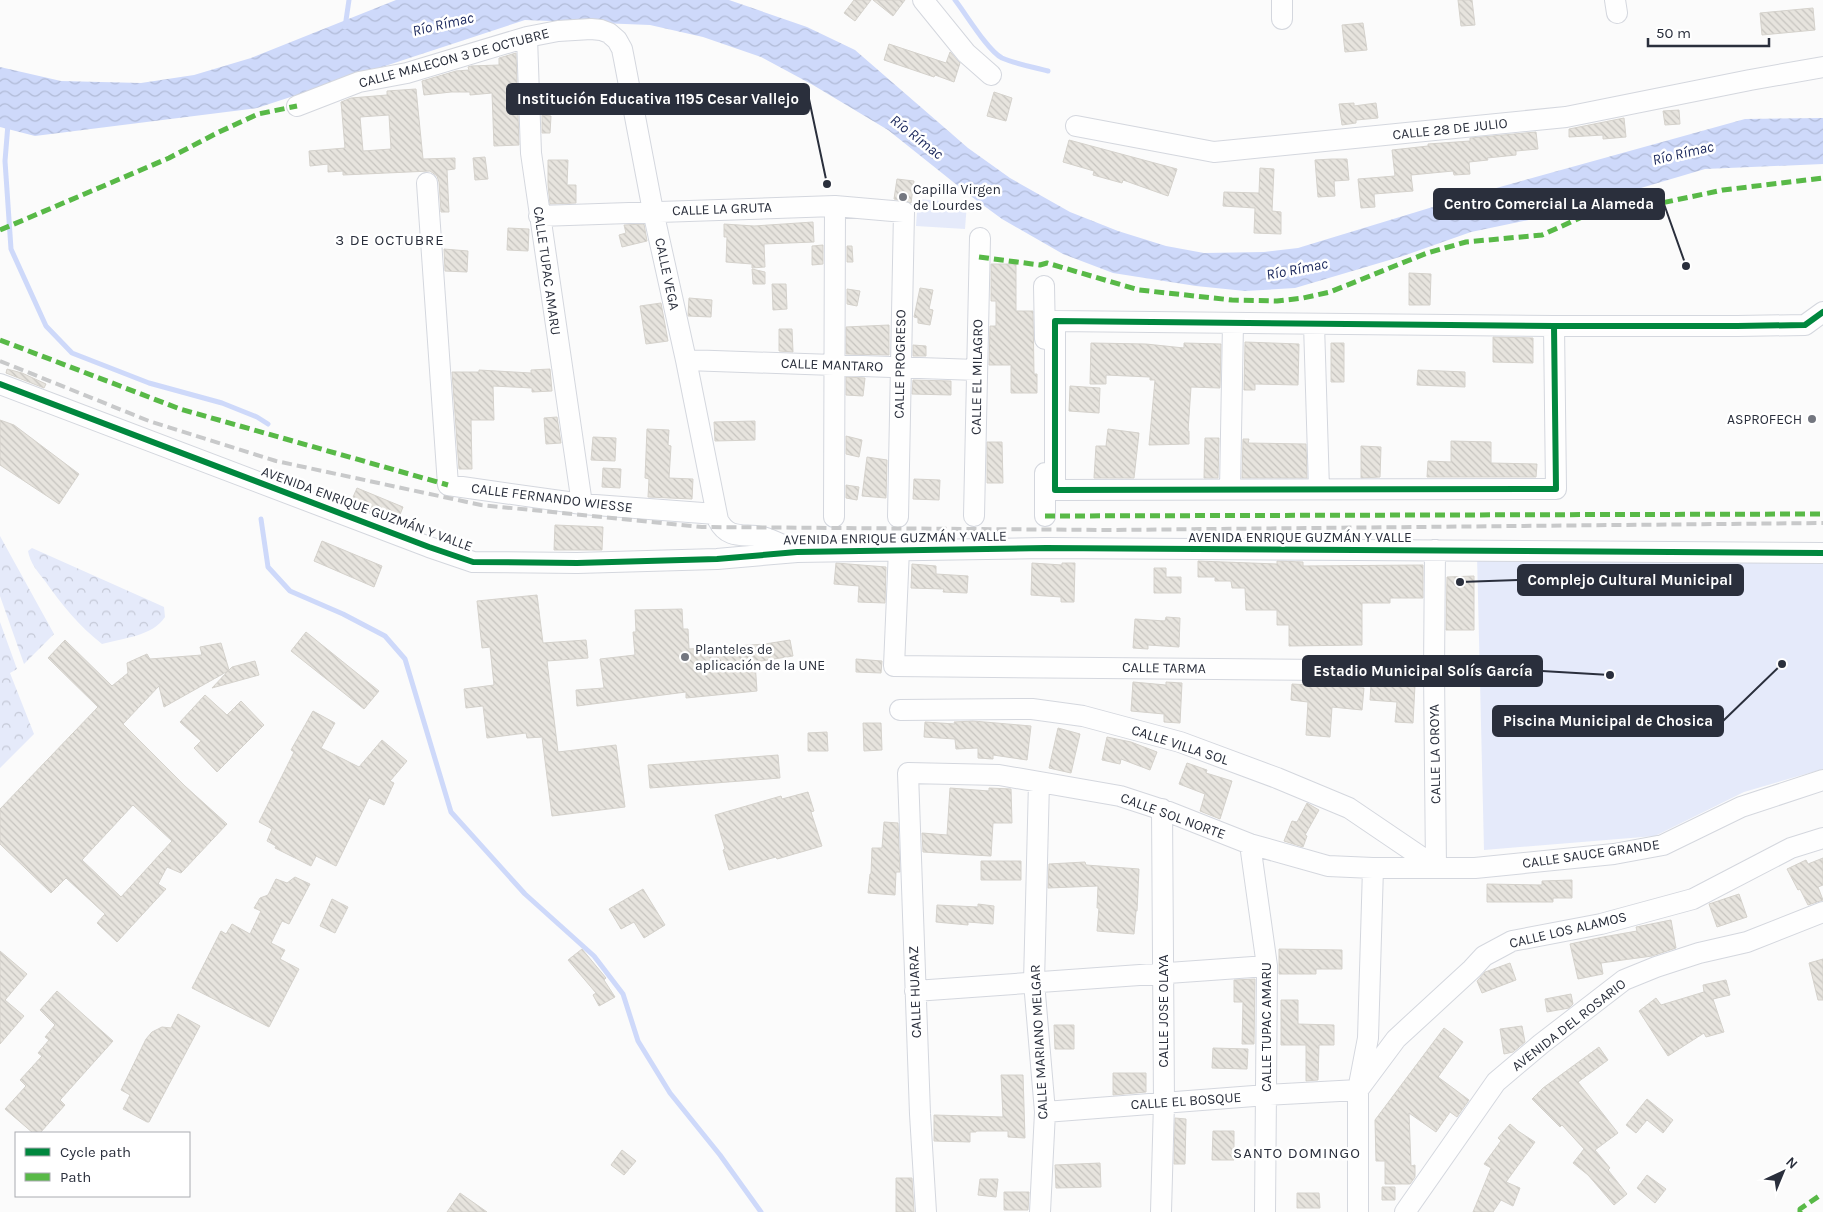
<svg xmlns="http://www.w3.org/2000/svg" width="1823" height="1212" viewBox="0 0 1823 1212" font-family="Karla,sans-serif">
<defs>
<pattern id="forest-crowns" width="20" height="18" patternUnits="userSpaceOnUse" patternTransform="scale(1.25)"><rect width="20" height="18" fill="#e5eafa"/><path d="M2 6a3 3 0 1 1 6 0M12 15a3 3 0 1 1 6 0" fill="none" stroke="#c5c9d7"/></pattern>
<pattern id="water-waves" width="16" height="10" patternUnits="userSpaceOnUse" patternTransform="scale(1.25)"><rect width="16" height="10" fill="#ced9fa"/><path d="M0 5q4-4 8 0t8 0" fill="none" stroke="#b1bbd7"/></pattern>
<pattern id="building-back-hatch" width="6" height="6" patternUnits="userSpaceOnUse" patternTransform="scale(1.25)"><rect width="6" height="6" fill="#e7e4de"/><path d="M-1 5l2 2M0 0l6 6M5-1l2 2" fill="none" stroke="#c6c4bf"/></pattern>
</defs>
<rect width="100%" height="100%" fill="#fbfbfb"/>
<!-- forest -->
<path fill="url(#forest-crowns)" d="M0 536 54 634 24 664 0 596Z
M32 548 153 602 164 607 165 617C153 636 123 638 102 644 79 626 62 605 45 581 38 572 30 563 28 551Z
M0 622 17 669 10 673 34 734 0 768Z"/>
<!-- pitch -->
<path fill="#e5eafa" d="M918 199 967 203 965 229 916 226Z
M1477 555 1823 558V769L1744 792 1655 836 1484 850Z"/>
<!-- water -->
<path fill="url(#water-waves)" d="M396 0H729L807 27 855 50 968 148 1010 178 1070 212 1118 231 1166 246 1204 253 1264 252 1298 248 1482 192 1745 119 1823 118V164L1705 169 1543 217 1471 232 1403 256 1295 288 1245 291 1196 286 1113 273 1063 254 1002 219 972 197 888 130 813 85 761 57 703 37 650 25 525 20 257 108 35 136 0 127V67L61 81 141 83 194 75 251 58Z"/>
<g fill="none" stroke-linecap="round" stroke-linejoin="round">
<!-- stream -->
<path stroke="#ced9fa" stroke-width="5" d="M955 0C966 14 988 51 1002 58 1016 64 1033 67 1048 71
M345 27 349 0
M8 124 5 161 11 249 46 326 72 353 149 383 222 403 257 417 268 424
M261 519 268 567 290 591 343 614 385 636 405 659 451 812 525 894 594 956 623 994 638 1041 670 1093 720 1155 761 1212"/>
</g>
<!-- building -->
<path fill="url(#building-back-hatch)" stroke="#d5d2cc" fill-rule="evenodd" d="M854 0H871L855 21 844 13Z
M873 0H905L893 16Z
M1458 0H1472L1475 25 1461 26Z
M1813 8 1815 30 1762 35 1760 13Z
M1363 23 1367 50 1345 52 1342 25Z
M889 44 946 63 950 52 960 63 954 82 935 75 934 77 884 60Z
M516 53 519 145 494 146 492 93 470 95V92H451L424 95 422 81 456 71 469 70 468 67 471 66 499 65V58Z
M416 89 423 159 455 158V169L447 170 449 212H441L439 182 437 176 430 171 343 175V171L328 172V164L310 166 309 151 345 148 341 102 351 98 387 95V91ZM389 115 391 149 363 151 360 117Z
M994 92 1012 98 1006 121 987 116Z
M1354 103V106L1376 103 1378 118 1356 120V123L1342 125 1339 104Z
M1679 110 1680 124 1665 125 1663 111Z
M542 115 551 116 550 133H542Z
M1624 118 1626 137 1603 139V135L1569 137V129Z
M1536 132 1538 149 1516 151V155L1487 158 1488 160 1469 162 1470 174 1454 175 1453 171 1411 175 1413 191 1374 194 1375 207 1361 208 1358 179 1395 176 1392 150 1428 146V144L1470 141V138Z
M1069 140 1177 169 1168 196 1123 180 1122 183 1093 175 1094 171 1063 162Z
M485 157 488 179 475 180 473 158Z
M1332 159H1347L1349 180 1334 181 1335 196 1318 197 1315 160Z
M548 160H568L567 185H576V203L550 204 548 185Z
M1260 168 1274 169 1272 211 1281 212V234L1254 233 1255 208 1223 206 1224 192 1259 193Z
M897 179 914 181 911 203 894 199Z
M813 222 814 242 764 244 765 267 752 268V264L726 262 727 237H724V224L754 226Z
M644 224 647 241 622 247 619 235 626 233 624 225Z
M508 228 529 229 528 251 507 250Z
M823 245V264L812 265V246Z
M847 246H852L853 262H847Z
M444 249 468 251 467 272 445 271Z
M991 264H1016V311H1033L1034 374H1037V393H1011V365H989L990 326H996V301H991Z
M752 269 765 272V284H753Z
M1409 273 1431 274 1430 305H1409Z
M772 284H786L787 309 773 310Z
M920 288 933 290 929 309 933 310 930 325 918 323V318L914 317Z
M847 289 860 291 857 306 847 304Z
M689 298 712 300 711 317 688 316Z
M661 303 668 341 646 344 640 306Z
M889 325V355L846 354V327Z
M779 329H792L793 352 779 351Z
M1493 337 1533 338V363L1493 362Z
M1245 342 1299 344 1298 385 1255 384V390H1244Z
M1091 343 1146 344 1184 348V343L1221 344 1220 388 1191 387 1188 431H1189V444L1149 445 1155 380H1150V377L1106 375V384H1090Z
M1331 343H1344V382H1331Z
M913 345 926 346V356H913Z
M7 369 22 373 46 384 44 388 6 373Z
M550 369 552 391 532 392V388L493 386 494 420H471L472 469H459L452 372H479V370L531 373V370Z
M1418 370 1465 372V387L1417 385Z
M846 377 865 378 863 396 846 395Z
M913 380 951 381V395L912 394Z
M1070 386 1100 388 1099 413 1069 411Z
M557 417 561 443 546 444 544 418Z
M0 420 14 425 79 474 59 504 0 465Z
M755 421V440L715 441 714 422Z
M647 429 669 430 668 445 671 446 669 478 693 479 692 499 648 497 649 479 645 478Z
M1108 429 1139 433 1134 478H1094L1096 446H1106Z
M846 436 862 440 859 457 846 454Z
M593 437 616 438 615 461 591 460Z
M1205 438H1219L1218 478H1204Z
M1243 439H1249L1248 443 1306 444 1307 478H1242Z
M1451 441 1491 442V463L1537 464 1536 477H1427L1428 461 1451 462Z
M987 442H1002L1003 483H987Z
M1361 446 1381 447 1380 477 1361 478Z
M867 457 887 460 886 498 862 496Z
M603 468 621 469 620 488 602 487Z
M914 479 940 480 939 500 913 499Z
M846 485 859 487 857 500 846 498Z
M357 488 403 507 397 522 350 504Z
M555 525 603 527 602 550H554Z
M322 541 382 566 374 587 314 561Z
M1198 561 1277 564V561L1303 562V566L1423 565V598H1390V603H1362V645L1289 646V625H1277V610H1246L1245 588H1232L1231 581H1215V577H1198Z
M836 563 886 567 885 603 858 602 859 586 834 584Z
M1032 563 1062 565V563H1075L1074 602H1061V597L1031 595Z
M912 564 936 566V574L968 576 967 593 943 592 944 589 911 588Z
M1154 568H1166V577H1181V593H1154Z
M1474 576V630H1446L1447 577Z
M537 595 543 643 586 640 588 658 547 661 558 752 616 745 625 807 552 816 542 737 527 738 526 733 487 738 483 706 466 708 464 689 494 685 490 647 482 648 477 601Z
M682 609 683 629H688L689 649 765 644 790 640 793 656 755 662 757 691 686 698V692L577 706 576 690 604 688 600 659 635 655 633 632H636L635 610Z
M1166 617 1180 618 1179 647 1148 645V649L1133 648 1135 619 1165 621Z
M306 632 379 691 364 709 291 651Z
M65 640 112 686 128 673 127 663 147 654 150 659 202 655 200 647 221 643 229 670 232 667 255 661 259 675 212 688 228 671 164 707 159 686 123 724 185 786 227 824 181 873 167 867 158 884 166 889 117 942 97 923 105 914 66 878 51 893 0 844V809L98 707 48 658ZM133 805 172 841 121 897 82 860Z
M856 659 882 661 881 673 856 672Z
M1133 682 1166 685V682L1182 683 1180 723 1164 722V714L1131 711Z
M1292 684 1364 688 1362 710 1332 707 1330 737 1306 735 1308 702 1291 700Z
M1371 684 1415 685 1413 723 1395 722 1397 702 1370 700Z
M205 695 227 715 241 701 264 725 217 772 194 748 201 741 180 722Z
M313 711 335 723 321 748 359 767 382 740 407 761 390 781 394 783 384 805 369 798 336 866 316 856 311 866 275 848 276 846 267 841 272 829 259 822 294 752 291 750Z
M973 721 1031 726 1027 760 993 755V759L978 758V748L956 749 955 739 924 737 925 722 955 724 954 722Z
M863 723H881L882 750 864 751Z
M1058 728 1080 734 1071 773 1049 768Z
M827 732 828 751H808V733Z
M1107 737 1131 742 1157 752 1150 770 1121 759 1120 764 1102 760Z
M778 755 780 778 650 788 648 765Z
M1187 763 1207 770 1206 773 1232 781 1220 819 1200 811 1205 794 1179 784Z
M950 788 989 791V788L1011 789 1012 823H993L991 856 923 852 922 833 947 835Z
M808 792 814 811 811 812 822 846 777 859 776 857 729 870 723 850 725 849 715 815 781 796 782 799Z
M1307 803 1319 810 1305 835 1307 836 1303 847 1284 841 1292 821 1297 822Z
M884 822 898 823 900 872H896L895 895 868 893 870 874H871L872 848H882Z
M1823 858V885L1818 887 1823 900 1808 905 1800 889 1798 890 1787 869 1806 860 1808 864Z
M981 861H1021V880H981Z
M1085 862 1086 865 1139 869 1137 911H1136L1134 934 1097 931 1099 908H1097L1098 886 1048 888 1049 864Z
M295 877 310 884 289 924 282 921 271 943 285 950 280 959 299 969 269 1027 192 988 221 931 226 934 232 924 250 934 261 911 254 908 260 898 268 895 276 879 287 883Z
M1572 880V898H1553V902H1487V884L1542 885V881Z
M643 889 665 925 644 938 634 922 621 929 609 909Z
M1739 894 1747 917 1717 927 1709 904Z
M332 899 348 907 335 933 320 926Z
M978 904 994 906 993 924 968 922V925L936 922 937 905 978 907Z
M1671 920 1676 948 1652 956 1601 963 1603 974 1578 979 1570 944 1603 937 1637 931 1636 927Z
M582 949 606 978 604 980 615 997 599 1006 593 995 596 993 568 960Z
M1279 949 1342 950V969H1316V974H1279Z
M0 951 27 974 5 1000 24 1016 0 1044Z
M1823 959V1000H1818L1809 963Z
M1510 963 1516 980 1482 993 1477 981 1485 972Z
M1255 979 1254 1044H1242L1243 1002H1234V980Z
M1726 980 1730 995 1713 999 1724 1032 1706 1037 1704 1033 1668 1056 1639 1011 1656 998 1661 1005 1704 992 1703 985Z
M57 991 113 1041 60 1100 65 1105 40 1133H33L5 1109 26 1086 20 1080 42 1056 38 1053 49 1040 45 1037 55 1025 40 1010Z
M1571 994 1573 1004 1569 1008 1547 1012 1545 999Z
M1281 1000H1298V1024L1334 1025V1045H1319L1318 1080 1306 1081V1045H1281Z
M178 1014 200 1026 149 1122H147L123 1109 130 1095 121 1090 146 1039 152 1032 162 1027 171 1028Z
M1054 1025H1074V1049H1055Z
M1522 1026 1525 1042 1513 1052 1504 1054 1500 1029Z
M1444 1028 1463 1042 1438 1077 1469 1100 1457 1117 1450 1112 1436 1132 1409 1113 1411 1166 1415 1165V1177L1410 1184H1385V1161H1376L1375 1120Z
M1599 1047 1608 1060 1578 1082 1618 1133 1595 1150 1610 1168 1608 1170 1627 1194 1614 1205 1588 1175 1573 1163 1584 1149 1562 1125 1560 1127 1532 1099 1543 1088Z
M1213 1048 1248 1049 1247 1069 1212 1068Z
M1113 1073H1146V1092L1113 1095Z
M1001 1075H1023L1025 1138 1008 1137V1131H976V1132H970V1142L934 1141V1115L1003 1117Z
M1647 1099 1673 1120 1663 1133 1647 1120 1636 1133 1626 1125Z
M1175 1118 1186 1119 1185 1164H1174Z
M1510 1124 1518 1131 1535 1142 1506 1182 1520 1188 1513 1206 1501 1200 1493 1212H1473L1491 1168 1484 1164 1501 1141 1498 1138Z
M1213 1131H1234V1160H1212Z
M622 1150 636 1161 624 1175 611 1165Z
M1100 1163 1101 1187 1056 1188 1055 1165Z
M1647 1175 1666 1189 1655 1203 1637 1188Z
M896 1178H912L914 1212H896Z
M980 1179H998L996 1197 978 1195Z
M1382 1187H1395V1200H1382Z
M1004 1192H1029L1028 1210H1004Z
M460 1193 487 1212H447Z
M1297 1193H1319L1320 1208H1297Z"/>
<g fill="none" stroke-linecap="round" stroke-linejoin="round">
<!-- minor casing -->
<g stroke="#d4d7de" stroke-width="22">
<path id="minor" d="M923 0 966 53 991 75
M1282 0V19
M1615 0 1617 13
M527 37 531 153 582 504
M297 106 359 82 407 73 527 37 558 31 591 29 601 30 609 33 617 40 622 49 624 59 653 211 686 360 718 520C729 542 747 532 766 538 776 541 786 547 795 551
M1076 126 1214 152 1566 117 1750 80 1823 67
M427 183 448 485 582 504 716 514
M539 216 835 206 904 212 898 517
M1044 286 1045 339
M1314 324 1319 489
M1554 326 1556 489 1055 490V321L1554 326H1737L1805 325 1823 312
M686 360 977 370
M0 384 429 547 473 562 577 563 717 559 797 552 1046 548 1823 553
M1045 473V516
M1230 489 1233 323
M974 516 980 238
M834 517 835 206
M899 549 894 666 1434 671
M1435 550 1434 671 1436 867
M900 710 1032 709 1083 716 1180 742 1277 778 1349 808 1436 867
M1039 782 1034 982 1045 1112 1040 1212
M1250 844 1267 966 1265 1212
M915 991 1267 966
M1045 1112 1267 1095 1358 1090 1396 1039 1472 969 1484 956 1512 941 1601 924 1693 899 1791 848 1823 838
M926 1212 920 1114 908 773 999 775 1120 796 1169 812 1250 844 1328 866 1373 868H1475L1614 854 1663 845 1741 807 1823 780
M1161 1212 1164 1103 1162 809
M1358 1212V1090L1368 1038 1373 868
M1405 1212 1496 1082 1541 1044 1624 980 1656 967 1699 953 1747 942 1823 912"/>
</g>
<!-- minor -->
<use href="#minor" stroke="#fefefe" stroke-width="20"/>
<!-- rail -->
<path stroke="#c8c9ca" stroke-width="4" stroke-dasharray="10 5" stroke-linecap="butt" d="M0 361 149 421 276 461 481 505 702 527 1109 530 1823 523"/>
<!-- quiet -->
<path stroke="#58b947" stroke-width="5" stroke-dasharray="10 5" stroke-linecap="butt" d="M0 230 169 158 217 133 258 114 297 106
M979 257 1040 265 1047 263 1139 290 1232 300 1277 301 1303 298 1330 292 1427 253 1466 242 1542 235 1591 213 1652 205 1723 190 1823 178
M0 340 180 409 448 485
M1045 516 1823 514
M1800 1212V1209L1822 1194"/>
<!-- cycleway casing -->
<g stroke="#fff" stroke-width="9">
<path id="cycleway" d="M1554 326 1556 489 1055 490V321L1554 326H1737L1805 325 1823 312
M0 384 429 547 473 562 577 563 717 559 797 552 1046 548 1823 553"/>
</g>
<!-- cycleway -->
<use href="#cycleway" stroke="#00873e" stroke-width="6"/>
</g>
<!-- markers -->
<g fill="#73767f" stroke="#fff" stroke-width="2">
<circle cx="903" cy="197" r="5"/>
<circle cx="1812" cy="419" r="5"/>
<circle cx="685" cy="657" r="5"/>
</g>
<g text-anchor="middle" dominant-baseline="central" stroke-width="5" stroke-linejoin="round" paint-order="stroke">
<!-- street labels -->
<g font-size="14" fill="#2a2f3c" stroke="#fff">
<text transform="translate(454 58) rotate(-15)">CALLE MALECON 3 DE OCTUBRE</text>
<text transform="translate(1450 129) rotate(-6)">CALLE 28 DE JULIO</text>
<text transform="translate(722 209) rotate(-2)">CALLE LA GRUTA</text>
<text transform="translate(547 271) rotate(82)">CALLE TUPAC AMARU</text>
<text transform="translate(667 274) rotate(78)">CALLE VEGA</text>
<text transform="translate(900 364) rotate(-89)">CALLE PROGRESO</text>
<text transform="translate(832 365) rotate(2)">CALLE MANTARO</text>
<text transform="translate(977 377) rotate(-89)">CALLE EL MILAGRO</text>
<text transform="translate(552 498) rotate(7)">CALLE FERNANDO WIESSE</text>
<text transform="translate(367 509) rotate(20)">AVENIDA ENRIQUE GUZMÁN Y VALLE</text>
<text x="1300" y="537">AVENIDA ENRIQUE GUZMÁN Y VALLE</text>
<text transform="translate(895 538) rotate(-1)">AVENIDA ENRIQUE GUZMÁN Y VALLE</text>
<text transform="translate(1164 668) rotate(1)">CALLE TARMA</text>
<text transform="translate(1180 745) rotate(18)">CALLE VILLA SOL</text>
<text transform="translate(1435 754) rotate(-91)">CALLE LA OROYA</text>
<text transform="translate(1173 816) rotate(20)">CALLE SOL NORTE</text>
<text transform="translate(1591 854) rotate(-8)">CALLE SAUCE GRANDE</text>
<text transform="translate(1568 930) rotate(-13)">CALLE LOS ALAMOS</text>
<text transform="translate(915 992) rotate(-92)">CALLE HUARAZ</text>
<text transform="translate(1163 1011) rotate(-90)">CALLE JOSE OLAYA</text>
<text transform="translate(1569 1025) rotate(-38)">AVENIDA DEL ROSARIO</text>
<text transform="translate(1266 1027) rotate(-90)">CALLE TUPAC AMARU</text>
<text transform="translate(1039 1042) rotate(-93)">CALLE MARIANO MELGAR</text>
<text transform="translate(1186 1101) rotate(-4)">CALLE EL BOSQUE</text>
</g>
<!-- poi labels -->
<g font-size="14" fill="#2a2f3c" stroke="#fff" text-anchor="start">
<text x="913" y="189">Capilla Virgen<tspan x="913" dy="16">de Lourdes</tspan></text>
<text x="1802" y="419" text-anchor="end">ASPROFECH</text>
<text x="695" y="649">Planteles de<tspan x="695" dy="16">aplicación de la UNE</tspan></text>
</g>
<!-- water labels -->
<g font-size="15" font-style="italic" fill="#18255a" stroke="#fff">
<text transform="translate(443 24) rotate(-13)">Río Rímac</text>
<text transform="translate(917 137) rotate(38)">Río Rímac</text>
<text transform="translate(1683 153) rotate(-13)">Río Rímac</text>
<text transform="translate(1297 269) rotate(-11)">Río Rímac</text>
</g>
<!-- neighbourhood labels -->
<g font-size="15" letter-spacing="1" fill="#2a2f3c" stroke="#fff">
<text x="390" y="240">3 DE OCTUBRE</text>
<text x="1297" y="1153">SANTO DOMINGO</text>
</g>
</g>
<!-- callouts -->
<path fill="none" stroke="#2a2f3c" stroke-width="2" d="M827 184L809 99M1686 266L1664 204M1460 582L1518 580M1610 675L1542 671M1782 664L1723 721"/>
<g fill="#2a2f3c" stroke="#fff" stroke-width="2">
<circle cx="827" cy="184" r="5"/>
<circle cx="1686" cy="266" r="5"/>
<circle cx="1460" cy="582" r="5"/>
<circle cx="1610" cy="675" r="5"/>
<circle cx="1782" cy="664" r="5"/>
</g>
<g fill="#2a2f3c" stroke="#2a2f3c" stroke-width="2">
<rect x="507" y="84" width="302" height="30" rx="5"/>
<rect x="1434" y="189" width="230" height="30" rx="5"/>
<rect x="1518" y="565" width="225" height="30" rx="5"/>
<rect x="1303" y="656" width="239" height="30" rx="5"/>
<rect x="1493" y="706" width="230" height="30" rx="5"/>
</g>
<g font-size="15" text-anchor="middle" font-weight="bold" fill="#fff">
<text x="658" y="104">Institución Educativa 1195 Cesar Vallejo</text>
<text x="1549" y="209">Centro Comercial La Alameda</text>
<text x="1630" y="585">Complejo Cultural Municipal</text>
<text x="1423" y="676">Estadio Municipal Solís García</text>
<text x="1608" y="726">Piscina Municipal de Chosica</text>
</g>
<!-- legend -->
<rect x="15" y="1132" width="175" height="65" fill="#ffffff" stroke="#aaacb1"/>
<rect x="25" y="1148" width="25" height="8" fill="#00873e" stroke="#aaacb1"/>
<text x="60" y="1157" font-size="15" fill="#2a2f3c">Cycle path</text>
<rect x="25" y="1173" width="25" height="8" fill="#58b947" stroke="#aaacb1"/>
<text x="60" y="1182" font-size="15" fill="#2a2f3c">Path</text>
<!-- north arrow -->
<g transform="translate(1783 1172) rotate(44)" stroke="#ffffff" stroke-width="4" paint-order="stroke">
<path d="M0-4L9 19L0 12L-9 19Z" fill="#2a2f3c"/>
<text y="-8" font-size="14" font-weight="bold" text-anchor="middle" fill="#2a2f3c">N</text>
</g>
<!-- scale -->
<path d="M1648 38v8h121v-8" fill="none" stroke="#2a2f3c" stroke-width="2.5"/>
<text x="1656" y="38" font-size="15" fill="#2a2f3c" stroke="#ffffff" stroke-width="4" paint-order="stroke">50 m</text>
</svg>
